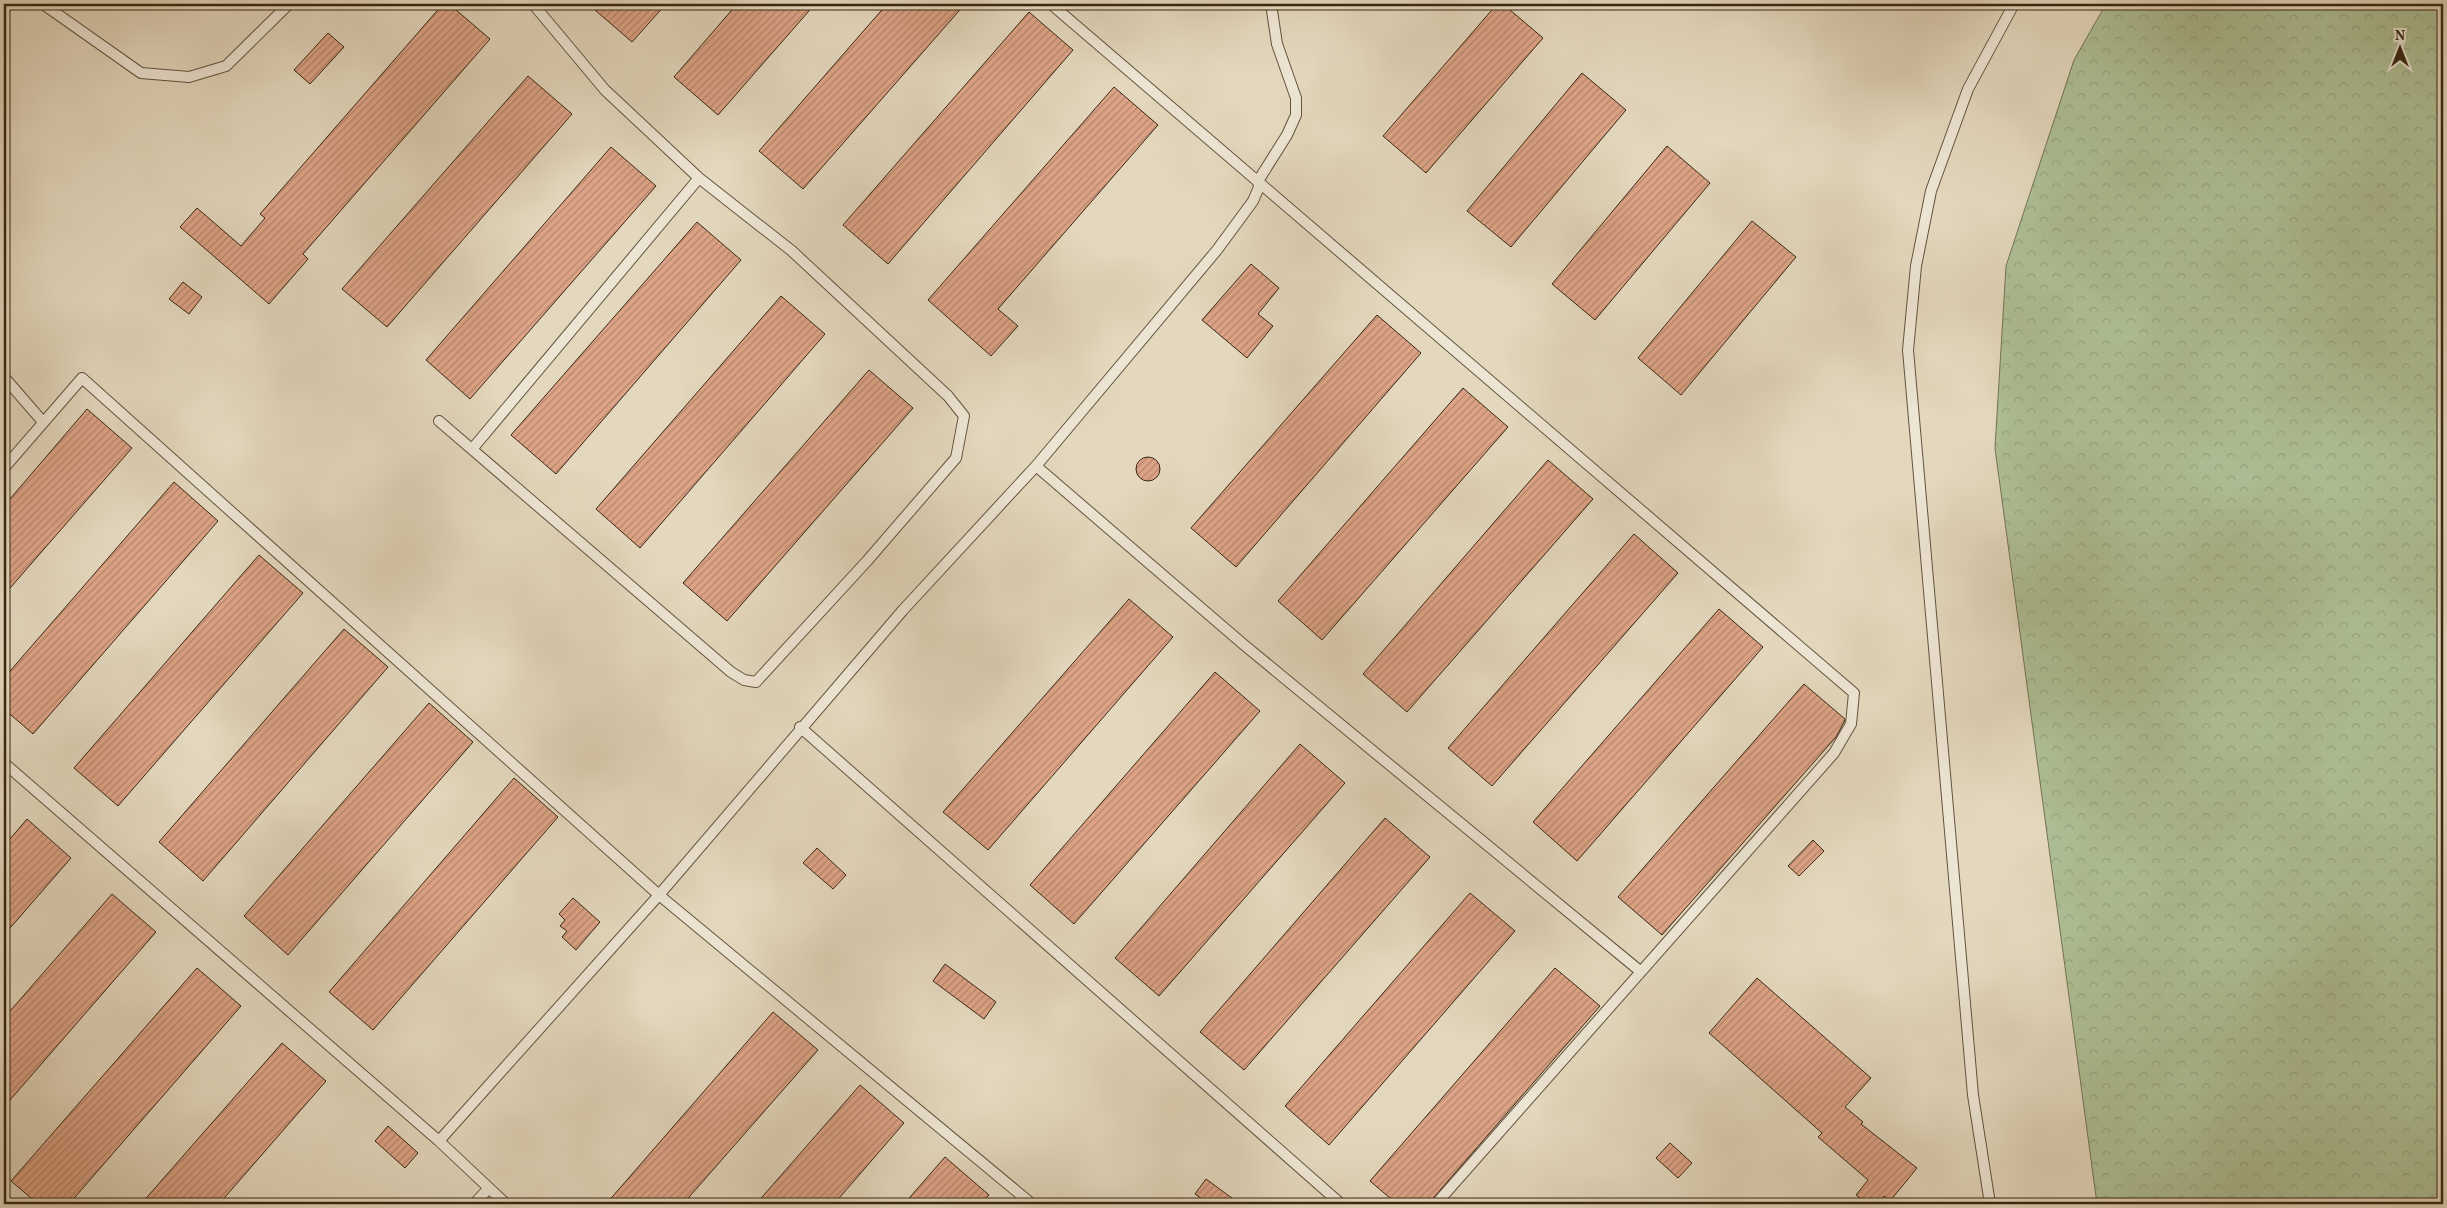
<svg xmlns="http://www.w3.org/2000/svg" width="2447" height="1208" viewBox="0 0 2447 1208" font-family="Vollkorn,serif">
<defs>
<pattern id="forest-crowns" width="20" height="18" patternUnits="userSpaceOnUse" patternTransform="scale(1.25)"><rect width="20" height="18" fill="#aebf95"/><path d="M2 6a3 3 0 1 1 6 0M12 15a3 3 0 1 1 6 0" fill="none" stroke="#96a47f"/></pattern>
<pattern id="building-hatch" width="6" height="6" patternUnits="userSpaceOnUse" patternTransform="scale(1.25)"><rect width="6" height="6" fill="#dda386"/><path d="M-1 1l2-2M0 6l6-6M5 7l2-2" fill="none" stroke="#b4856c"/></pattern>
</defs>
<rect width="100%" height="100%" fill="#e3d7bd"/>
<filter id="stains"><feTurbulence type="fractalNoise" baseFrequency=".004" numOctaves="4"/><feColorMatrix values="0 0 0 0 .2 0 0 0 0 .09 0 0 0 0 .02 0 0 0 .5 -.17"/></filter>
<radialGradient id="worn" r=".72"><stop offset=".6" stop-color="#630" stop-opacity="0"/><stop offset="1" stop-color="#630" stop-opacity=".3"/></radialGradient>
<!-- forest -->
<path fill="url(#forest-crowns)" stroke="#737354" d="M2106 4H2443V1204H2097L1995 448 2006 266 2074 60Z"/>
<!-- building -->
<path fill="url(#building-hatch)" stroke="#382712" d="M443 4H449L490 39 303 254 308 259 269 304 180 227 197 208 241 246 265 218 260 214Z
M588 4H666L632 42Z
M737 4H815L718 115 674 77Z
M887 4H965L803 189 759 151Z
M1497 4H1503L1543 38 1426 173 1383 136Z
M1029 12 1073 50 888 264 843 225Z
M328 33 344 47 310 84 294 70Z
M1582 73 1626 110 1511 247 1467 211Z
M528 76 572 114 387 327 342 289Z
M1114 87 1158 125 998 309 1018 326 991 356 928 300Z
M1667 146 1710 183 1595 320 1552 284Z
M611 147 656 186 470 399 426 360Z
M1752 221 1796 257 1681 395 1638 358Z
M697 222 741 260 556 474 511 435Z
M1251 264 1279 288 1258 314 1273 326 1247 358 1202 320Z
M183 282 202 297 189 314 169 299Z
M781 296 825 334 640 548 596 509Z
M1377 315 1421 353 1236 567 1191 528Z
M869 370 913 408 727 621 683 583Z
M1463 388 1508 427 1322 640 1278 601Z
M87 409 132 448 4 595V506Z
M1136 469a12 12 0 1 1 24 0a12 12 0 1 1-24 0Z
M1548 460 1593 499 1407 712 1363 674Z
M174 482 218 521 33 734 4 709V678Z
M1634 534 1678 573 1492 786 1448 748Z
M259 555 303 593 118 806 74 768Z
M1129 599 1173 637 988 850 943 812Z
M1719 609 1763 647 1577 861 1533 822Z
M344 629 388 667 203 881 159 842Z
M1215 672 1260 711 1074 924 1030 885Z
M1804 684 1845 719 1844 722 1836 737 1662 935 1618 897Z
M429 703 473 742 288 955 244 916Z
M1300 744 1345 783 1159 996 1115 958Z
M514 778 558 817 373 1030 329 992Z
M1385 818 1430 857 1244 1070 1200 1032Z
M27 819 71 858 4 935V846Z
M1813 840 1824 851 1799 876 1788 866Z
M817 848 846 875 833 889 803 863Z
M1470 893 1515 931 1329 1145 1285 1106Z
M112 894 156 932 4 1107V1018Z
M573 898 600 922 576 950 562 937 567 931 560 926 565 920 559 914Z
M945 964 996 1002 984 1019 933 981Z
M197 968 241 1006 69 1204H38L11 1181Z
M1555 968 1600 1006 1428 1204H1397L1370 1181Z
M1757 978 1871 1078 1845 1107 1863 1122 1861 1124 1917 1168 1890 1201 1884 1196 1878 1204H1868L1856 1195 1868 1180 1818 1137 1822 1133 1709 1033Z
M773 1012 818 1050 683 1204H606Z
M282 1043 326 1081 219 1204H141Z
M860 1085 904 1123 834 1204H756Z
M388 1126 418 1153 405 1168 375 1141Z
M1670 1143 1692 1163 1678 1178 1656 1158Z
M945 1157 989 1195 981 1204H904Z
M1206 1179 1240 1204H1209L1195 1194Z"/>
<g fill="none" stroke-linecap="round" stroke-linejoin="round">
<!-- lane casing -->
<g stroke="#63533d" stroke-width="12">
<path id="lane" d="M43 4 141 73 189 77 226 66 289 4
M1051 4 1854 693 1851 724 1834 753 1436 1204
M4 377 43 422
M439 421 731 672 744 680 756 682 867 561 956 458 964 416 948 396 792 251 699 178 605 90 533 4
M473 448 699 178
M1036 466 1243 644 1640 971
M4 468 82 378 659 895 439 1141 4 763
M800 727 1341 1204
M439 1141 506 1204
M474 1204 488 1189
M1032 1204 659 895 903 610 1036 466 1217 250 1253 201 1259 187 1258 181 1287 135 1296 115V98L1277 44 1271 4
M1990 1204 1973 1095 1908 350 1916 266 1931 191 1968 89 2014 4"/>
</g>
<!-- lane -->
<use href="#lane" stroke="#ede5d4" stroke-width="10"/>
</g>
<!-- margin -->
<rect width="2447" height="1208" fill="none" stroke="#e3d7bd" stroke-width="20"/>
<rect x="5" y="5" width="2437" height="1198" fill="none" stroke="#382712" stroke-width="2.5"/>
<rect x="10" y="10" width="2427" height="1188" fill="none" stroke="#382712"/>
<!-- north arrow -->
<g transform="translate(2400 48)" stroke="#ede5d4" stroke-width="4" paint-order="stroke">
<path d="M0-4L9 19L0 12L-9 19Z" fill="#382712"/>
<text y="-8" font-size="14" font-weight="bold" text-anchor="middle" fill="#382712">N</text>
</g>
<rect width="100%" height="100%" filter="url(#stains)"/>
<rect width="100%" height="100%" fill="url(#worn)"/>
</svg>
